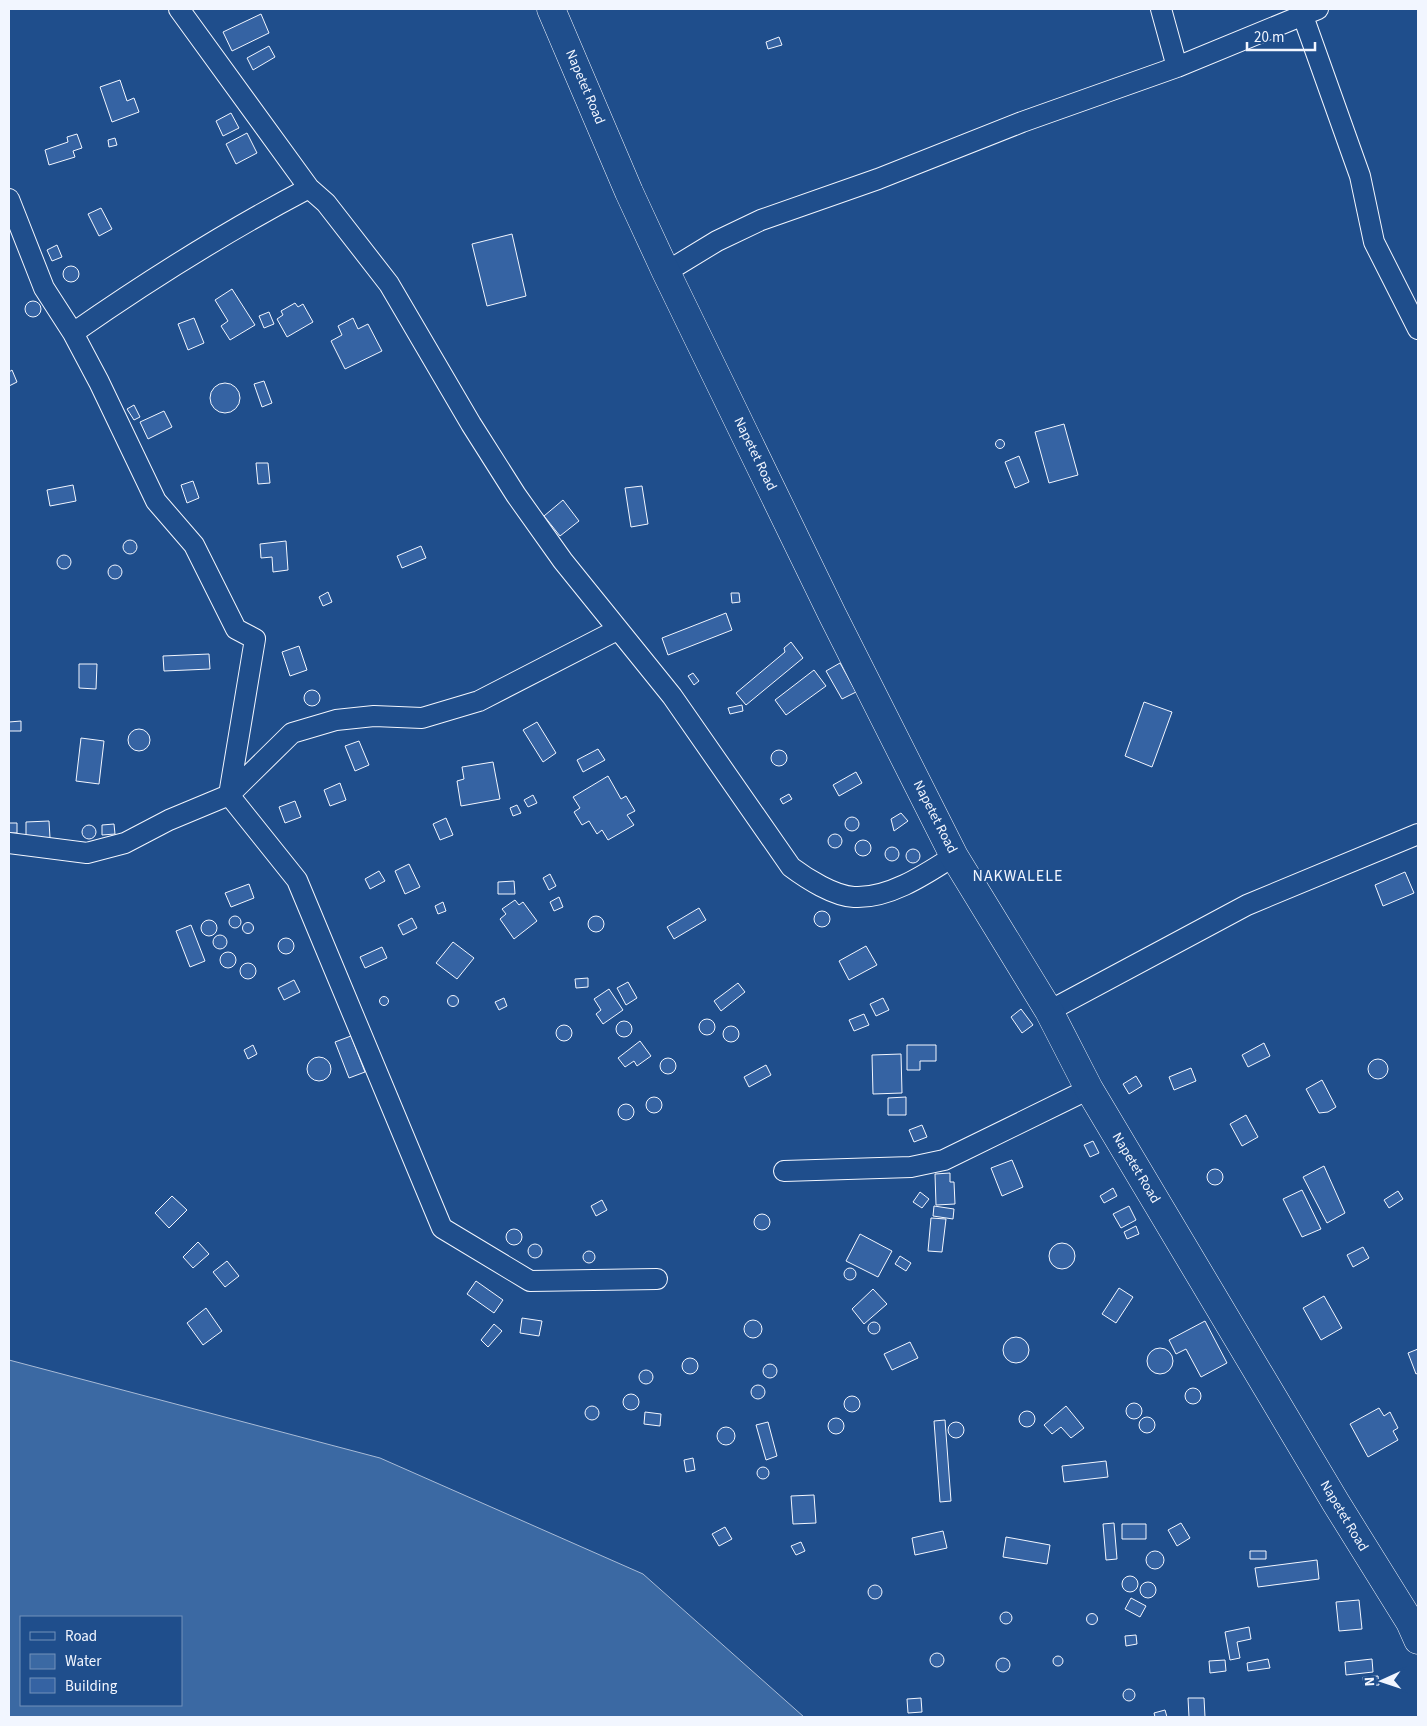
<svg xmlns="http://www.w3.org/2000/svg" width="1427" height="1726" viewBox="0 0 1427 1726" font-family="'Source Sans 3',sans-serif">
<rect width="100%" height="100%" fill="#1f4e8c"/>
<!-- water -->
<path fill="#3b69a3" stroke="#a8bbd7" fill-rule="evenodd" d="M9 1360 380 1458 643 1574 804 1717H9ZM21 1617H181V1705H21Z"/>
<!-- building -->
<path fill="#3563a3" stroke="#f2f6ff" d="M261 14 269 33 232 51 223 32Z
M779 37 782 45 768 49 766 42Z
M269 46 275 57 253 70 247 58Z
M120 80 127 101 134 98 139 112 112 122 100 87Z
M231 113 239 128 223 136 216 121Z
M247 133 257 153 236 164 226 144Z
M77 134 82 148 73 151 75 157 49 165 45 150 68 142 67 137Z
M115 138 117 145 109 147 108 140Z
M101 208 112 229 99 236 88 214Z
M512 234 526 296 487 306 472 244Z
M57 245 62 257 52 261 47 250Z
M63 274a8 8 0 1 1 16 0a8 8 0 1 1-16 0Z
M232 289 255 325 230 340 221 326 228 321 215 300Z
M25 309a8 8 0 1 1 16 0a8 8 0 1 1-16 0Z
M295 303 298 307 303 304 313 322 287 337 277 319 283 315 281 311Z
M269 312 274 324 264 328 259 316Z
M194 318 204 343 188 350 178 324Z
M353 318 358 329 368 324 382 351 345 369 331 341 342 335 338 326Z
M12 370 17 382 9 386V372Z
M264 381 272 403 262 407 254 384Z
M210 398a15 15 0 1 1 30 0a15 15 0 1 1-30 0Z
M134 405 140 417 134 420 127 409Z
M164 411 172 427 148 439 140 422Z
M1064 424 1078 475 1049 483 1035 432Z
M995.5 444a4.5 4.5 0 1 1 9 0a4.5 4.5 0 1 1-9 0Z
M1019 456 1029 482 1015 488 1005 462Z
M256 463H268L270 483 258 484Z
M193 481 199 498 187 503 181 485Z
M73 485 76 501 50 506 47 490Z
M642 486 648 524 631 527 625 488Z
M563 500 579 521 560 536 544 516Z
M123 547a7 7 0 1 1 14 0a7 7 0 1 1-14 0Z
M286 541 288 570 273 572 272 557 261 558 260 544Z
M421 546 426 558 402 568 397 556Z
M57 562a7 7 0 1 1 14 0a7 7 0 1 1-14 0Z
M108 572a7 7 0 1 1 14 0a7 7 0 1 1-14 0Z
M328 592 332 602 323 606 319 597Z
M731 593H739L740 602 732 603Z
M726 613 732 630 668 655 662 638Z
M791 642 803 658 746 705 736 693 785 652 784 648Z
M299 646 307 670 290 676 282 652Z
M209 654 210 669 164 671 163 656Z
M840 663 856 692 842 699 826 671Z
M79 664H97L96 689 79 688Z
M814 670 826 686 786 715 775 700Z
M693 673 699 681 694 685 688 676Z
M304 698a8 8 0 1 1 16 0a8 8 0 1 1-16 0Z
M1144 702 1172 712 1152 767 1125 756Z
M742 705 743 711 730 714 728 708Z
M21 721V731H9V722Z
M537 722 556 753 543 762 523 730Z
M128 740a11 11 0 1 1 22 0a11 11 0 1 1-22 0Z
M81 738 104 741 99 784 76 781Z
M359 741 369 765 355 771 345 746Z
M598 749 605 760 583 772 577 760Z
M771 758a8 8 0 1 1 16 0a8 8 0 1 1-16 0Z
M493 762 500 799 461 806 457 781 464 779 462 767Z
M856 772 862 783 839 796 833 785Z
M608 776 621 799 626 796 635 811 627 815 634 825 608 840 602 830 597 834 589 821 582 825 574 812 580 808 573 797Z
M340 783 346 800 330 806 324 790Z
M789 794 792 799 783 804 780 799Z
M533 795 537 803 528 807 524 800Z
M295 801 301 817 285 823 279 807Z
M517 805 521 813 513 816 510 808Z
M901 813 908 821 894 831 891 819Z
M845 824a7 7 0 1 1 14 0a7 7 0 1 1-14 0Z
M446 818 453 835 440 840 433 824Z
M49 821 50 838H26V822Z
M9 823H17V833H9Z
M114 824 115 834 102 835V825Z
M82 832a7 7 0 1 1 14 0a7 7 0 1 1-14 0Z
M828 841a7 7 0 1 1 14 0a7 7 0 1 1-14 0Z
M855 848a8 8 0 1 1 16 0a8 8 0 1 1-16 0Z
M885 854a7 7 0 1 1 14 0a7 7 0 1 1-14 0Z
M906 856a7 7 0 1 1 14 0a7 7 0 1 1-14 0Z
M409 864 420 887 405 894 395 871Z
M379 871 385 881 370 889 365 879Z
M1405 872 1414 893 1383 906 1375 885Z
M550 874 556 886 549 890 543 878Z
M514 881 515 894H498V882Z
M249 884 254 898 231 907 225 893Z
M559 897 563 907 554 911 550 902Z
M515 900 519 905 523 902 537 921 514 939 500 919 506 914 502 909Z
M443 902 446 911 438 914 435 906Z
M699 908 706 920 674 939 667 927Z
M814 919a8 8 0 1 1 16 0a8 8 0 1 1-16 0Z
M229 922a6 6 0 1 1 12 0a6 6 0 1 1-12 0Z
M588 924a8 8 0 1 1 16 0a8 8 0 1 1-16 0Z
M412 918 417 928 403 935 398 925Z
M201 928a8 8 0 1 1 16 0a8 8 0 1 1-16 0Z
M242.5 928a5.5 5.5 0 1 1 11 0a5.5 5.5 0 1 1-11 0Z
M191 925 205 961 190 967 176 931Z
M213 942a7 7 0 1 1 14 0a7 7 0 1 1-14 0Z
M278 946a8 8 0 1 1 16 0a8 8 0 1 1-16 0Z
M453 942 474 958 457 979 436 963Z
M866 946 877 965 849 980 839 961Z
M382 947 387 958 365 968 360 957Z
M220 960a8 8 0 1 1 16 0a8 8 0 1 1-16 0Z
M240 971a8 8 0 1 1 16 0a8 8 0 1 1-16 0Z
M588 978V987L576 988 575 979Z
M294 980 300 992 284 1000 278 988Z
M628 982 637 998 626 1005 617 988Z
M738 983 745 992 721 1011 714 1001Z
M609 989 623 1010 603 1024 596 1014 601 1010 594 999Z
M447.5 1001a5.5 5.5 0 1 1 11 0a5.5 5.5 0 1 1-11 0Z
M379.5 1001a4.5 4.5 0 1 1 9 0a4.5 4.5 0 1 1-9 0Z
M504 998 507 1006 499 1010 495 1002Z
M883 998 889 1010 876 1016 870 1004Z
M1021 1009 1033 1025 1022 1033 1011 1017Z
M864 1014 869 1025 854 1031 849 1020Z
M699 1027a8 8 0 1 1 16 0a8 8 0 1 1-16 0Z
M616 1029a8 8 0 1 1 16 0a8 8 0 1 1-16 0Z
M556 1033a8 8 0 1 1 16 0a8 8 0 1 1-16 0Z
M723 1034a8 8 0 1 1 16 0a8 8 0 1 1-16 0Z
M351 1036 365 1072 349 1078 335 1042Z
M640 1041 651 1056 637 1066 634 1061 625 1067 618 1058Z
M1264 1043 1270 1056 1248 1067 1242 1055Z
M253 1045 257 1054 248 1059 244 1050Z
M907 1045H936V1061H920V1070H907Z
M901 1054 902 1093 873 1094 872 1055Z
M307 1069a12 12 0 1 1 24 0a12 12 0 1 1-24 0Z
M660 1066a8 8 0 1 1 16 0a8 8 0 1 1-16 0Z
M1368 1069a10 10 0 1 1 20 0a10 10 0 1 1-20 0Z
M766 1065 771 1075 749 1087 744 1077Z
M1191 1068 1196 1081 1174 1090 1169 1077Z
M1136 1076 1142 1086 1129 1094 1123 1084Z
M1322 1080 1336 1107 1328 1112 1319 1113 1306 1089Z
M646 1105a8 8 0 1 1 16 0a8 8 0 1 1-16 0Z
M906 1097V1115H888V1098Z
M618 1112a8 8 0 1 1 16 0a8 8 0 1 1-16 0Z
M1246 1115 1258 1137 1242 1146 1230 1124Z
M922 1125 927 1137 914 1142 909 1130Z
M1093 1141 1099 1153 1090 1157 1084 1145Z
M1012 1160 1023 1187 1002 1196 991 1168Z
M1324 1166 1345 1213 1327 1223 1303 1177Z
M1207 1177a8 8 0 1 1 16 0a8 8 0 1 1-16 0Z
M950 1173V1182H954L955 1204 936 1205 935 1174Z
M1113 1188 1117 1196 1104 1203 1100 1196Z
M1302 1190 1321 1229 1302 1237 1283 1199Z
M1398 1191 1403 1199 1389 1208 1384 1200Z
M920 1192 929 1199 922 1208 913 1202Z
M172 1196 187 1210 169 1228 155 1213Z
M602 1200 607 1210 596 1216 591 1206Z
M934 1206 954 1209 953 1219 933 1216Z
M1129 1206 1136 1220 1121 1228 1113 1214Z
M754 1222a8 8 0 1 1 16 0a8 8 0 1 1-16 0Z
M931 1218 946 1219 942 1252 928 1251Z
M1136 1226 1139 1234 1127 1239 1124 1232Z
M506 1237a8 8 0 1 1 16 0a8 8 0 1 1-16 0Z
M860 1234 892 1251 878 1277 846 1261Z
M198 1242 209 1254 193 1268 183 1257Z
M1049 1256a13 13 0 1 1 26 0a13 13 0 1 1-26 0Z
M528 1251a7 7 0 1 1 14 0a7 7 0 1 1-14 0Z
M1363 1247 1369 1258 1353 1267 1347 1255Z
M583 1257a6 6 0 1 1 12 0a6 6 0 1 1-12 0Z
M900 1256 911 1263 906 1271 895 1264Z
M227 1261 239 1276 225 1287 213 1272Z
M844 1274a6 6 0 1 1 12 0a6 6 0 1 1-12 0Z
M476 1281 503 1300 494 1313 467 1294Z
M1119 1288 1133 1297 1116 1323 1102 1314Z
M873 1289 887 1304 864 1324 852 1309Z
M1324 1296 1342 1328 1321 1340 1303 1308Z
M206 1308 222 1331 203 1345 187 1323Z
M522 1318 542 1321 539 1336 520 1333Z
M744 1329a9 9 0 1 1 18 0a9 9 0 1 1-18 0Z
M1205 1321 1227 1363 1201 1377 1186 1349 1176 1354 1169 1340Z
M868 1328a6 6 0 1 1 12 0a6 6 0 1 1-12 0Z
M494 1324 502 1331 488 1347 481 1340Z
M1003 1350a13 13 0 1 1 26 0a13 13 0 1 1-26 0Z
M910 1342 918 1358 892 1370 884 1354Z
M1147 1361a13 13 0 1 1 26 0a13 13 0 1 1-26 0Z
M1418 1349V1373L1416 1374 1408 1353Z
M682 1366a8 8 0 1 1 16 0a8 8 0 1 1-16 0Z
M763 1371a7 7 0 1 1 14 0a7 7 0 1 1-14 0Z
M639 1377a7 7 0 1 1 14 0a7 7 0 1 1-14 0Z
M751 1392a7 7 0 1 1 14 0a7 7 0 1 1-14 0Z
M1185 1396a8 8 0 1 1 16 0a8 8 0 1 1-16 0Z
M623 1402a8 8 0 1 1 16 0a8 8 0 1 1-16 0Z
M844 1404a8 8 0 1 1 16 0a8 8 0 1 1-16 0Z
M1126 1411a8 8 0 1 1 16 0a8 8 0 1 1-16 0Z
M1066 1406 1084 1428 1071 1438 1061 1427 1052 1434 1044 1425Z
M585 1413a7 7 0 1 1 14 0a7 7 0 1 1-14 0Z
M1379 1408 1384 1416 1390 1412 1398 1428 1393 1431 1398 1440 1368 1457 1350 1424Z
M1019 1419a8 8 0 1 1 16 0a8 8 0 1 1-16 0Z
M645 1412 661 1414 660 1426 644 1424Z
M1139 1425a8 8 0 1 1 16 0a8 8 0 1 1-16 0Z
M828 1426a8 8 0 1 1 16 0a8 8 0 1 1-16 0Z
M945 1420 951 1501 940 1502 934 1421Z
M948 1430a8 8 0 1 1 16 0a8 8 0 1 1-16 0Z
M768 1422 777 1456 766 1460 756 1425Z
M717 1436a9 9 0 1 1 18 0a9 9 0 1 1-18 0Z
M693 1458 695 1470 686 1472 684 1460Z
M1106 1461 1108 1477 1064 1482 1062 1466Z
M757 1473a6 6 0 1 1 12 0a6 6 0 1 1-12 0Z
M814 1495 816 1523 793 1524 791 1496Z
M1114 1523 1117 1559 1106 1560 1103 1524Z
M1181 1523 1190 1538 1177 1546 1168 1530Z
M1122 1524H1146V1539H1122Z
M725 1527 732 1539 719 1546 712 1534Z
M943 1531 947 1548 915 1555 912 1538Z
M1006 1537 1050 1545 1047 1564 1003 1557Z
M801 1542 805 1551 796 1555 791 1546Z
M1146 1560a9 9 0 1 1 18 0a9 9 0 1 1-18 0Z
M1250 1551H1266V1559H1250Z
M1317 1560 1319 1579 1258 1587 1255 1568Z
M1122 1584a8 8 0 1 1 16 0a8 8 0 1 1-16 0Z
M1140 1590a8 8 0 1 1 16 0a8 8 0 1 1-16 0Z
M868 1592a7 7 0 1 1 14 0a7 7 0 1 1-14 0Z
M1131 1598 1146 1606 1140 1617 1125 1609Z
M1359 1600 1362 1629 1339 1631 1336 1602Z
M1000 1618a6 6 0 1 1 12 0a6 6 0 1 1-12 0Z
M1086.5 1619a5.5 5.5 0 1 1 11 0a5.5 5.5 0 1 1-11 0Z
M1249 1627 1251 1639 1237 1642 1240 1658 1230 1660 1225 1632Z
M1136 1635 1137 1644 1126 1646 1125 1636Z
M930 1660a7 7 0 1 1 14 0a7 7 0 1 1-14 0Z
M1053 1661a5 5 0 1 1 10 0a5 5 0 1 1-10 0Z
M996 1665a7 7 0 1 1 14 0a7 7 0 1 1-14 0Z
M1268 1659 1270 1668 1248 1671 1247 1663Z
M1372 1659 1373 1672 1346 1675 1345 1662Z
M1225 1660 1226 1671 1210 1673 1209 1661Z
M1378 1676 1379 1685 1364 1686 1363 1677Z
M1123 1695a6 6 0 1 1 12 0a6 6 0 1 1-12 0Z
M921 1698 922 1712 908 1713 907 1699Z
M1188 1698H1204L1205 1717H1189Z
M1165 1710 1167 1717H1155L1154 1713Z"/>
<g fill="none" stroke-linecap="round" stroke-linejoin="round">
<!-- minor casing -->
<g stroke="#f2f6ff" stroke-width="22">
<path id="minor" d="M179 9 309 188 326 203 389 284 471 424 516 495 563 561 672 696 791 867C807 879 834 896 854 897 889 899 926 874 954 856
M1161 9 1177 67
M1303 16 1360 176 1374 242 1418 329
M9 199 44 288 73 333 99 382 156 501 194 545 236 629 255 639 229 795 297 880 442 1228 530 1281 657 1279
M666 272 717 241 761 220 878 179 1022 122 1177 67 1318 9
M73 333C149 280 227 231 309 188
M9 843 87 853 125 843 169 820 229 795 292 733 336 720 374 716 422 718 479 701 617 630
M1049 1011 1247 905 1418 834
M784 1171 911 1167 944 1160 1089 1089"/>
</g>
<!-- secondary casing -->
<g stroke="#f2f6ff" stroke-width="29">
<path id="secondary" d="M551 9 629 192 666 272 832 614 954 856 1049 1011 1089 1089 1336 1503 1410 1622 1418 1640"/>
</g>
<!-- minor -->
<use href="#minor" stroke="#1f4e8c" stroke-width="20"/>
<!-- secondary -->
<use href="#secondary" stroke="#1f4e8c" stroke-width="28"/>
</g>
<g text-anchor="middle" dominant-baseline="central" stroke-width="4" stroke-linejoin="round" paint-order="stroke">
<!-- street labels -->
<g font-size="14" fill="#f2f6ff" stroke="#1f4e8c">
<text transform="translate(585 87) rotate(67)">Napetet Road</text>
<text transform="translate(755 454) rotate(64)">Napetet Road</text>
<text transform="translate(935 817) rotate(63)">Napetet Road</text>
<text transform="translate(1136 1168) rotate(59)">Napetet Road</text>
<text transform="translate(1344 1516) rotate(59)">Napetet Road</text>
</g>
<!-- quarter labels -->
<g font-size="16" letter-spacing="1" fill="#f2f6ff" stroke="#1f4e8c">
<text x="1018" y="876">NAKWALELE</text>
</g>
</g>
<!-- border -->
<rect width="1427" height="1726" fill="none" stroke="#f2f6ff" stroke-width="20"/>
<!-- legend -->
<rect x="20" y="1616" width="162" height="90" fill="#1f4e8c" stroke="#7391ba"/>
<rect x="30" y="1632" width="25" height="8" fill="#1f4e8c" stroke="#7391ba"/>
<text x="65" y="1641" font-size="15" fill="#f2f6ff">Road</text>
<rect x="30" y="1654" width="25" height="15" fill="#3b69a3" stroke="#7391ba"/>
<text x="65" y="1666" font-size="15" fill="#f2f6ff">Water</text>
<rect x="30" y="1678" width="25" height="15" fill="#3563a3" stroke="#7391ba"/>
<text x="65" y="1691" font-size="15" fill="#f2f6ff">Building</text>
<!-- north arrow -->
<g transform="translate(1382 1681) rotate(267)" stroke="#1f4e8c" stroke-width="4" paint-order="stroke">
<path d="M0-4L9 19L0 12L-9 19Z" fill="#f2f6ff"/>
<text y="-8" font-size="14" font-weight="bold" text-anchor="middle" fill="#f2f6ff">N</text>
</g>
<!-- scale -->
<path d="M1247 42v8h68v-8" fill="none" stroke="#f2f6ff" stroke-width="2.5"/>
<text x="1254" y="42" font-size="15" fill="#f2f6ff" stroke="#1f4e8c" stroke-width="4" paint-order="stroke">20 m</text>
</svg>
